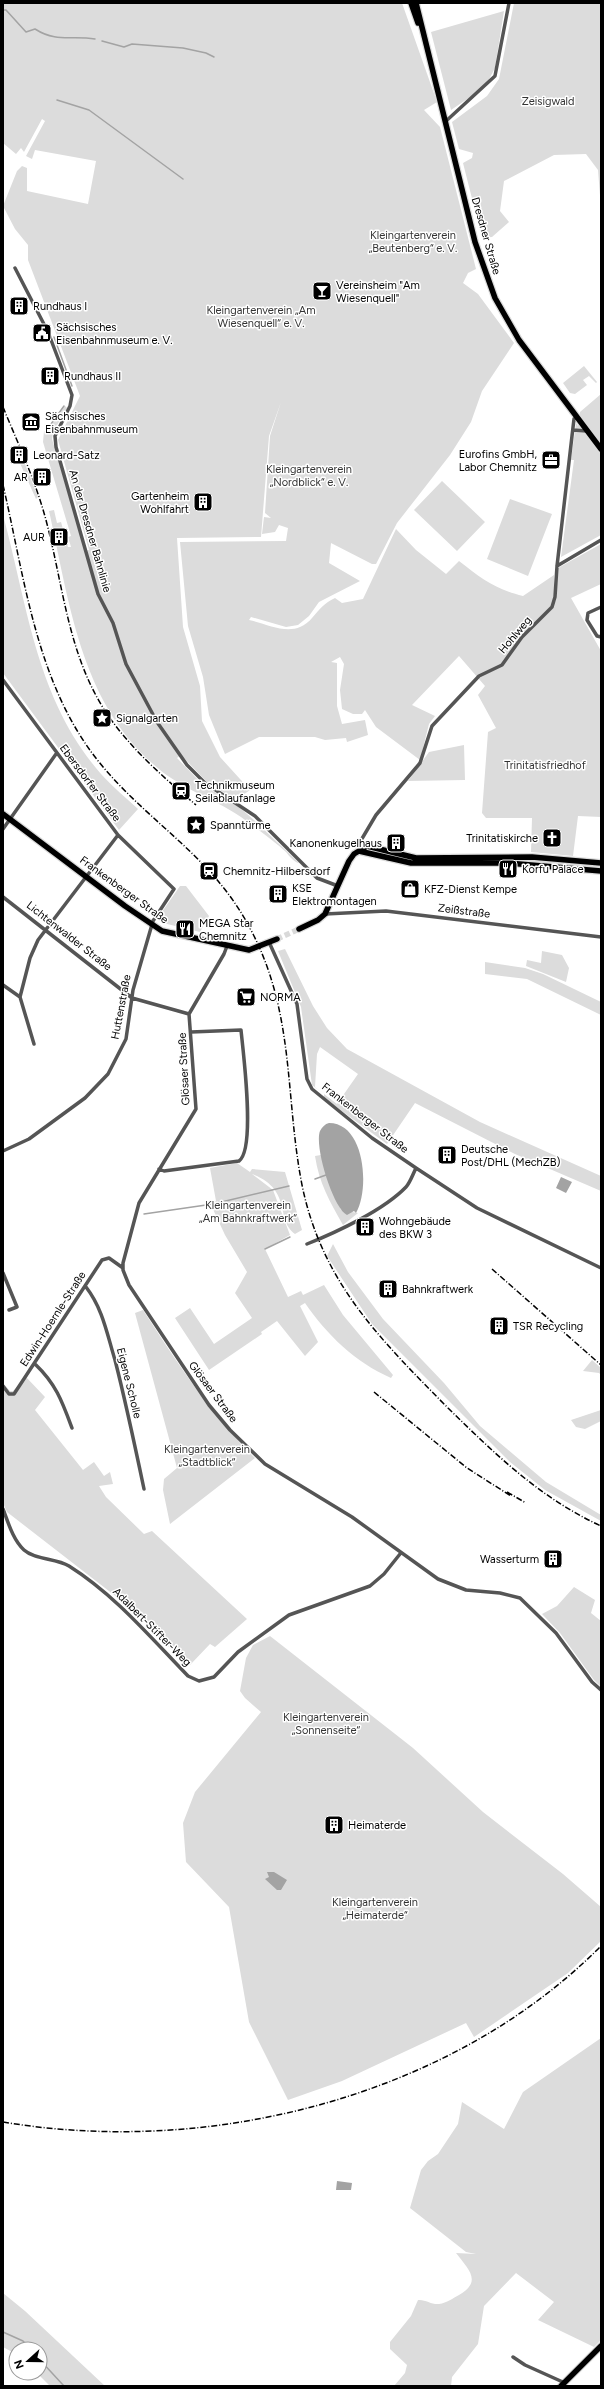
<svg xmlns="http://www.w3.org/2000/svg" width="604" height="2389" viewBox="0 0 604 2389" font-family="Figtree,sans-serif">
<rect width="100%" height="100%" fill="#fff"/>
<!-- green -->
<path fill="#dcdcdc" d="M3 3H402L437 102 424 110 440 127 476 269 468 273 463 283 478 294 514 343 482 391 471 422 450 455 397 523 376 564H372L331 543 329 563 360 581 319 602 309 616 298 625 286 627 251 617 249 620C271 625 294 639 312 618 320 609 324 603 335 598L342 603 363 599 396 529 416 550 446 574 459 561C482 579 495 589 523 596L554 575V598L556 602 558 568 601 544V584L571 598 601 651V817L578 816 573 856 531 852 532 818H486L482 813 488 732 496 728 478 695 485 686 459 656 412 705 435 716 429 724 420 760 376 727 365 710 362 714H353L342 709 340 690 344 664 340 657 331 662 337 663V706L342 724 365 720 368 735 347 742 346 738 325 740 315 737H259L225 754 209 715 203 677 188 626 180 542 286 541 288 528 279 525 275 532 262 534 264 517 271 518 265 513 270 436 281 402 269 436 261 537 177 538 183 627 200 686 202 721 220 757 250 790 236 800 208 783 181 755 177 758 203 785 239 807 254 820 299 863C295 863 289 856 286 852 274 841 256 828 241 817 213 798 179 788 153 764 80 700 69 600 49 511L54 510 57 523 61 522 68 547H71L68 537 71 536 43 442 44 431 46 432 65 406 67 408 53 432 52 439 85 551 89 550 58 440 80 396 28 260V245L15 229 3 206 17 171 22 166 27 168V191L88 204 96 161 35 150 32 159 26 156 45 121 42 119 24 152 21 148 16 154 3 143Z
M514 3H601V208L598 170 586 154 554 155 504 181 500 211 509 222 492 237 482 238 463 163 472 158 473 153 459 149 452 122 487 96 499 79Z
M504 11 495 68 485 87 451 110 431 32Z
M584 366 597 382 596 383 589 376 583 380 587 385 575 394 570 393 563 383Z
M601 394V535L561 557 574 460H571L576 423 578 426 580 412Z
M23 459 38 497 36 499 19 461Z
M442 481 485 522 457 551 414 510Z
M510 499 552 514 528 576 487 559Z
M3 515C28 607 36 699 101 774 112 786 126 798 138 809L119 830 3 673Z
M464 745 465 780 408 781 429 752Z
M180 886H186L209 916 200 932 163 923 157 919Z
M285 949 313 1006 327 1028 347 1049 480 1122 601 1176V1191L515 1154 415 1103 387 1144 324 1098V1094L337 1104 358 1074 320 1047 317 1054 315 1087 321 1092 312 1085 301 1007 278 951Z
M542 951 562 955 569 968 566 982 526 966 527 960 541 963Z
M485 962 525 968 543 974 601 1002V1015L527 979 485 974Z
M321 1155 341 1210 358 1213 343 1225C330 1202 319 1183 315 1156Z
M237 1163 250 1172 252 1169 285 1172 302 1230 295 1234C275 1219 293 1190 252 1174L273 1190 290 1235 265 1249 288 1297 301 1291 303 1295 324 1285 343 1315 393 1375 391 1378C355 1362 327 1335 305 1303L300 1306 318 1342 305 1356 277 1321 261 1332 262 1334 209 1370 175 1318 190 1308 214 1344 252 1318 235 1293 247 1272 225 1235 211 1205 216 1201 210 1168Z
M333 1244 348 1272 383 1319 444 1383 480 1426 546 1482 601 1515V1521L545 1490 510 1462 372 1324 327 1256Z
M143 1310C177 1362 210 1414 255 1458L170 1524 163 1490 164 1479 177 1468 135 1313Z
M592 1360 601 1368V1375L599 1373 583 1371Z
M26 1377 45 1397 35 1410 83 1470 94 1462 104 1476 110 1472 113 1484 99 1486 106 1497 144 1534 152 1531 247 1619 215 1647 210 1644 190 1665 163 1642 136 1612 7 1512 3 1503V1383L10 1391H13Z
M601 1410V1421L585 1429 576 1427 571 1420Z
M574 1587 595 1600 591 1613 601 1621V1687L594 1680 560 1633 542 1614 557 1606Z
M270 1636 413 1748 483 1812 563 1874 601 1907V1941L568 1973 474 2037 466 2023 342 2081 288 2100 249 2022 229 1907 186 1862 183 1823 195 1792 261 1712 245 1698 240 1691 246 1658 253 1645Z
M601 2038V2340L594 2347 538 2320 554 2302 516 2273 484 2306 478 2344 452 2377 451 2386H394L405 2373 407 2365 390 2349V2342L411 2316 418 2300C425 2299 432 2305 439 2304 447 2303 453 2298 459 2295 483 2281 468 2269 456 2253L476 2254 466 2252 410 2208 421 2170 428 2161 438 2154 458 2124 462 2102 504 2129 523 2092Z
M3 2293 25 2311 105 2386H50L37 2373H40V2349H16V2354L3 2347Z"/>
<!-- water -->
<path fill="#a3a3a3" d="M329 1123C365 1123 370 1189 356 1213L354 1211 347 1215C333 1208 314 1146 320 1131 322 1127 325 1124 329 1123Z
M561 1177 572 1182 566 1193 556 1188Z
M267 1872H274L287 1880 281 1890H277L265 1879 269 1877Z
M337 2181 352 2183 351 2190H336Z"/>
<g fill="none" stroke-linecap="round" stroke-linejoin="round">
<!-- stream -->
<path stroke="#a3a3a3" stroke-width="1.5" d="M3 10H6L26 32 35 29C57 43 71 35 95 39
M102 41 124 47 132 44 183 48 206 53 214 57
M57 100 89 110 183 179
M54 337 72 386
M46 431 64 406
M315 1179 326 1175
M144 1214 213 1204 289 1186
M265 1249 290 1237
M3 2332 23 2341 30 2349
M40 2360 64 2386"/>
<!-- primary-tunnel -->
<path stroke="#d9d9d9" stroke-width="5.5" stroke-dasharray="5.5 3" stroke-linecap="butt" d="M277 939 299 929"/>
<!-- primary casing -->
<g stroke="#dbdbdb" stroke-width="8">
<path id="primary" d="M411 3 418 23
M416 3 475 242 495 298 519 340 601 449
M3 814 125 906 162 931 249 950 277 939
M359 851 411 863H507L601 871
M299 929 318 920 325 914 349 861 354 854 367 846 416 858 532 857 601 863
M561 2386 601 2346"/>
</g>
<!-- street -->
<path stroke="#555" stroke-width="3.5" d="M445 122 495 76 509 3
M15 268 48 332 72 395 70 406 55 436 56 447 98 594 113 623 126 664 157 722 187 765 205 783 255 816 317 878 338 886
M573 430 587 431
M557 566 601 540
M601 607 588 613 587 620 597 636 601 637
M3 680 118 835 174 889 153 921 133 990 126 1039 108 1074 85 1098 29 1139 3 1151
M3 829 56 754
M359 851 360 842 376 815 420 763 432 726 479 676 502 665 522 637 552 607 555 597 557 566 572 436 574 419 577 417
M3 897 132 998 189 1014
M325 914 386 911 601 937
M269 942 297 1004 307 1079 312 1089 372 1138 416 1168C413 1174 410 1183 406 1187 384 1210 337 1232 307 1244
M227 946 224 954 189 1014 196 1109 139 1203 123 1263V1270L129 1285 209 1405 230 1430 265 1464 352 1517 438 1579 466 1590 500 1593 520 1598 556 1633 592 1682 601 1690
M3 985 20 997 34 1044
M20 997 30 958 38 940 118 835
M416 1168 477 1208 601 1268
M159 1169 164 1171 239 1161C256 1149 243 1051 241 1030L191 1032
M3 1273 17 1307 9 1310
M86 1287C103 1309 107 1334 115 1360 126 1403 135 1446 144 1489
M35 1364C56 1384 62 1401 72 1428
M3 1386 9 1394H14L102 1260 109 1258 123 1268
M3 1509C8 1522 13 1540 24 1550 35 1560 56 1558 69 1566 115 1595 150 1637 188 1676L199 1681 214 1677 238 1652 289 1615 370 1586 384 1574 400 1554
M513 2357 525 2365 565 2383"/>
<!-- primary -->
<use href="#primary" stroke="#000" stroke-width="5.5"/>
<!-- rail -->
<path stroke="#000" stroke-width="1.5" stroke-dasharray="6 2 1 2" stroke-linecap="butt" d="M3 407C19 446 37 484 47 524 63 586 68 650 102 706 126 745 162 776 196 805
M3 485C25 579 36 684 99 762 150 825 215 857 253 934 295 1017 285 1098 302 1185 322 1283 381 1340 448 1408 495 1454 540 1498 601 1526
M492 1269 601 1365
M374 1392 467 1468 511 1496
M507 1492 526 1503
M3 2122C210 2157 451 2097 601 1946"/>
</g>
<!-- icons -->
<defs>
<g id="bar-square" transform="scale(1)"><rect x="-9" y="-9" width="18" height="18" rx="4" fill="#000" stroke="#fff"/><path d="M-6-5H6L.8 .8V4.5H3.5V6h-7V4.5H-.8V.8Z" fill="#fff"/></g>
<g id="building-square" transform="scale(1)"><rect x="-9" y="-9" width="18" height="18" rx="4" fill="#000" stroke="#fff"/><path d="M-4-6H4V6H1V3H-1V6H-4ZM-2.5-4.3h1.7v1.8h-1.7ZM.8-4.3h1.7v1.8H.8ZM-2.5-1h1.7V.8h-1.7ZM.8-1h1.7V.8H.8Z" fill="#fff"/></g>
<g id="civic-square" transform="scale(1)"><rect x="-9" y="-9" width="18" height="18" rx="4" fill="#000" stroke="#fff"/><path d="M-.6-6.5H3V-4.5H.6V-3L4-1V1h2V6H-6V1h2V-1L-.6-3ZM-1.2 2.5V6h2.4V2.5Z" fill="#fff"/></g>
<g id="museum-square" transform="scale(1)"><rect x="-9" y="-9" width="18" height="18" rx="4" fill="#000" stroke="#fff"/><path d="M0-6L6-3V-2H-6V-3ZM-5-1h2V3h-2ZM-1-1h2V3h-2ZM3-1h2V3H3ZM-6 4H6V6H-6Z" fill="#fff"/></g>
<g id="office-square" transform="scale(1)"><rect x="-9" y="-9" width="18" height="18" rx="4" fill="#000" stroke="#fff"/><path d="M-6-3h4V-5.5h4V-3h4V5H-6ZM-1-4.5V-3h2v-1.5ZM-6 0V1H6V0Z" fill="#fff"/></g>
<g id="sight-square" transform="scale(1)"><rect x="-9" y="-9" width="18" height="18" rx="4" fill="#000" stroke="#fff"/><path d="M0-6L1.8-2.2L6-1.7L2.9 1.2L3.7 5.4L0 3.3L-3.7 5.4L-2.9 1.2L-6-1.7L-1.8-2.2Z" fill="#fff"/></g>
<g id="station-square" transform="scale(1)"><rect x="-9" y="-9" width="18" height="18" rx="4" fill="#000" stroke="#fff"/><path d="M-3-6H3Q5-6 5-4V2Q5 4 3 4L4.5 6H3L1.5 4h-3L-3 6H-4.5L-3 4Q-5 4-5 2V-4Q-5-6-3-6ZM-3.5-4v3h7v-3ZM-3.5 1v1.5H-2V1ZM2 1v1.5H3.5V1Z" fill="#fff"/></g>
<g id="church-square" transform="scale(1)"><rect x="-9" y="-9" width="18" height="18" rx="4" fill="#000" stroke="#fff"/><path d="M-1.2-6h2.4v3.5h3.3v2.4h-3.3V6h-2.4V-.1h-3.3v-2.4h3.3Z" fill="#fff"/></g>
<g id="restaurant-square" transform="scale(1)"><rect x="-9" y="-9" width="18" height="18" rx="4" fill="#000" stroke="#fff"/><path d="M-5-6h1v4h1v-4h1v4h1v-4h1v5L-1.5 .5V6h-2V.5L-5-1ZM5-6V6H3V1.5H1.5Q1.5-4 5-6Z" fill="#fff"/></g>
<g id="shop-square" transform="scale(1)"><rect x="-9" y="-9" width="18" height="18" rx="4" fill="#000" stroke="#fff"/><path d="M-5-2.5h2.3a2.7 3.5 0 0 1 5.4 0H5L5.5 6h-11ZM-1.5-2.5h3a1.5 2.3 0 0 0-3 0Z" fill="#fff"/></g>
<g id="supermarket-square" transform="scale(1)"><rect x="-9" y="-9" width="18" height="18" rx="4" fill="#000" stroke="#fff"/><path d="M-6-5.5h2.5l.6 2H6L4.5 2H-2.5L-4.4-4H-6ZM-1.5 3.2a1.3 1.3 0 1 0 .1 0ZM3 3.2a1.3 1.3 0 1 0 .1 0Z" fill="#fff"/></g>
</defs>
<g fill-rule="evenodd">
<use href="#bar-square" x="322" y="291"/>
<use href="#building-square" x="19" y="306"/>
<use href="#civic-square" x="42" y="333"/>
<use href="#building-square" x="50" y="376"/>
<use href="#museum-square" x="31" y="422"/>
<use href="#building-square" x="19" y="455"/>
<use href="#office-square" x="551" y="460"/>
<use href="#building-square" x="42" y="477"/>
<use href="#building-square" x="203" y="502"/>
<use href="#building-square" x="59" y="537"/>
<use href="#sight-square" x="102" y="718"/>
<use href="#station-square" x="181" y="791"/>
<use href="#sight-square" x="196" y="825"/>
<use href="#church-square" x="552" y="838"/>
<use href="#building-square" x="396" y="843"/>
<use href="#restaurant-square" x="508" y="869"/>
<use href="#station-square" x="209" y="871"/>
<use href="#shop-square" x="410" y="889"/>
<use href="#building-square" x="278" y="894"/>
<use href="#restaurant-square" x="185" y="929"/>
<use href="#supermarket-square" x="246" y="997"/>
<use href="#building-square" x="447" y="1155"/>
<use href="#building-square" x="365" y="1227"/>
<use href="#building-square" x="388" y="1289"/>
<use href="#building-square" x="499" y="1326"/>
<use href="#building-square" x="553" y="1559"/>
<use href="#building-square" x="334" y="1825"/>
</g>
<g text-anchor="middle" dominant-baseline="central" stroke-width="3" stroke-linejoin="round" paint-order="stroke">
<!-- park labels -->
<g font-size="11" fill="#333" stroke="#fff">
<text x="548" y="101">Zeisigwald</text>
<text x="413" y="235">Kleingartenverein<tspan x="413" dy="13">„Beutenberg“ e. V.</tspan></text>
<text x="261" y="310">Kleingartenverein „Am<tspan x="261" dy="13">Wiesenquell“ e. V.</tspan></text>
<text x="309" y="469">Kleingartenverein<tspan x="309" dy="13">„Nordblick“ e. V.</tspan></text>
<text x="545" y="765">Trinitatisfriedhof</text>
<text x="248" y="1205">Kleingartenverein<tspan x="248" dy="13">„Am Bahnkraftwerk“</tspan></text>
<text x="207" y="1449">Kleingartenverein<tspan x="207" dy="13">„Stadtblick“</tspan></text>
<text x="326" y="1717">Kleingartenverein<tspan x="326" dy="13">„Sonnenseite“</tspan></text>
<text x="375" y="1902">Kleingartenverein<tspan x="375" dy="13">„Heimaterde“</tspan></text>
</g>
<!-- street labels -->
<g font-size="11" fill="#000" stroke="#fff">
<text transform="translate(486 236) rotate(74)">Dresdner Straße</text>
<text transform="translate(90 531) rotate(74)">An der Dresdner Bahnlinie</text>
<text transform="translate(515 635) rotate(-50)">Hohlweg</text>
<text transform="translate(90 783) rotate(53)">Ebersdorfer Straße</text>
<text transform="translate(124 890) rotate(36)">Frankenberger Straße</text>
<text transform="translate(464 911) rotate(7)">Zeißstraße</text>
<text transform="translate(69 936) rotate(38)">Lichtenwalder Straße</text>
<text transform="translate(121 1007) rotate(-79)">Huttenstraße</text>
<text transform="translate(184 1069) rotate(-93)">Glösaer Straße</text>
<text transform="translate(365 1118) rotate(38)">Frankenberger Straße</text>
<text transform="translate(53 1319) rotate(-57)">Edwin-Hoernle-Straße</text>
<text transform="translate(129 1383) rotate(76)">Eigene Scholle</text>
<text transform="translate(213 1392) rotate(53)">Glösaer Straße</text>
<text transform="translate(152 1627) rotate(45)">Adalbert-Stifter-Weg</text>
</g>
<!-- poi labels -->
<g font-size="11" fill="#000" stroke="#fff" text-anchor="start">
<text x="336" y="285">Vereinsheim "Am<tspan x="336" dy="13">Wiesenquell"</tspan></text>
<text x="33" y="306">Rundhaus I</text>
<text x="56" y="327">Sächsisches<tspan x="56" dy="13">Eisenbahnmuseum e. V.</tspan></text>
<text x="64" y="376">Rundhaus II</text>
<text x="45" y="416">Sächsisches<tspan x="45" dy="13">Eisenbahnmuseum</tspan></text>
<text x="537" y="454" text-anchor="end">Eurofins GmbH,<tspan x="537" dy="13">Labor Chemnitz</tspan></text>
<text x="33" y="455">Leonard-Satz</text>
<text x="28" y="477" text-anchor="end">AR</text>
<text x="189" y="496" text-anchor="end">Gartenheim<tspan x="189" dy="13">Wohlfahrt</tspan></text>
<text x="45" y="537" text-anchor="end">AUR</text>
<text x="116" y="718">Signalgarten</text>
<text x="195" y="785">Technikmuseum<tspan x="195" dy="13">Seilablaufanlage</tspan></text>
<text x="210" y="825">Spanntürme</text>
<text x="538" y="838" text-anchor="end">Trinitatiskirche</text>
<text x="382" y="843" text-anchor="end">Kanonenkugelhaus</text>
<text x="522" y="869">Korfu Palace</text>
<text x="223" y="871">Chemnitz-Hilbersdorf</text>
<text x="292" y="888">KSE<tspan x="292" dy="13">Elektromontagen</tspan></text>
<text x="424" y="889">KFZ-Dienst Kempe</text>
<text x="199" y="923">MEGA Star<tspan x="199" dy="13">Chemnitz</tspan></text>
<text x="260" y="997">NORMA</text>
<text x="461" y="1149">Deutsche<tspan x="461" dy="13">Post/DHL (MechZB)</tspan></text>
<text x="379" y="1221">Wohngebäude<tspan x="379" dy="13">des BKW 3</tspan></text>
<text x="402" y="1289">Bahnkraftwerk</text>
<text x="513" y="1326">TSR Recycling</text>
<text x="539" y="1559" text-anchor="end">Wasserturm</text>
<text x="348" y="1825">Heimaterde</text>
</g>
</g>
<!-- border -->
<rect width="604" height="2389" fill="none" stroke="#000000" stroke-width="8"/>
<!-- north arrow -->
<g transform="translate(28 2361) rotate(249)"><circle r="19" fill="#ffffff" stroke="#999999"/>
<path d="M0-3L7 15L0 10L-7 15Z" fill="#000000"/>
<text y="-6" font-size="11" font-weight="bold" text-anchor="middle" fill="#000000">N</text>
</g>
</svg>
